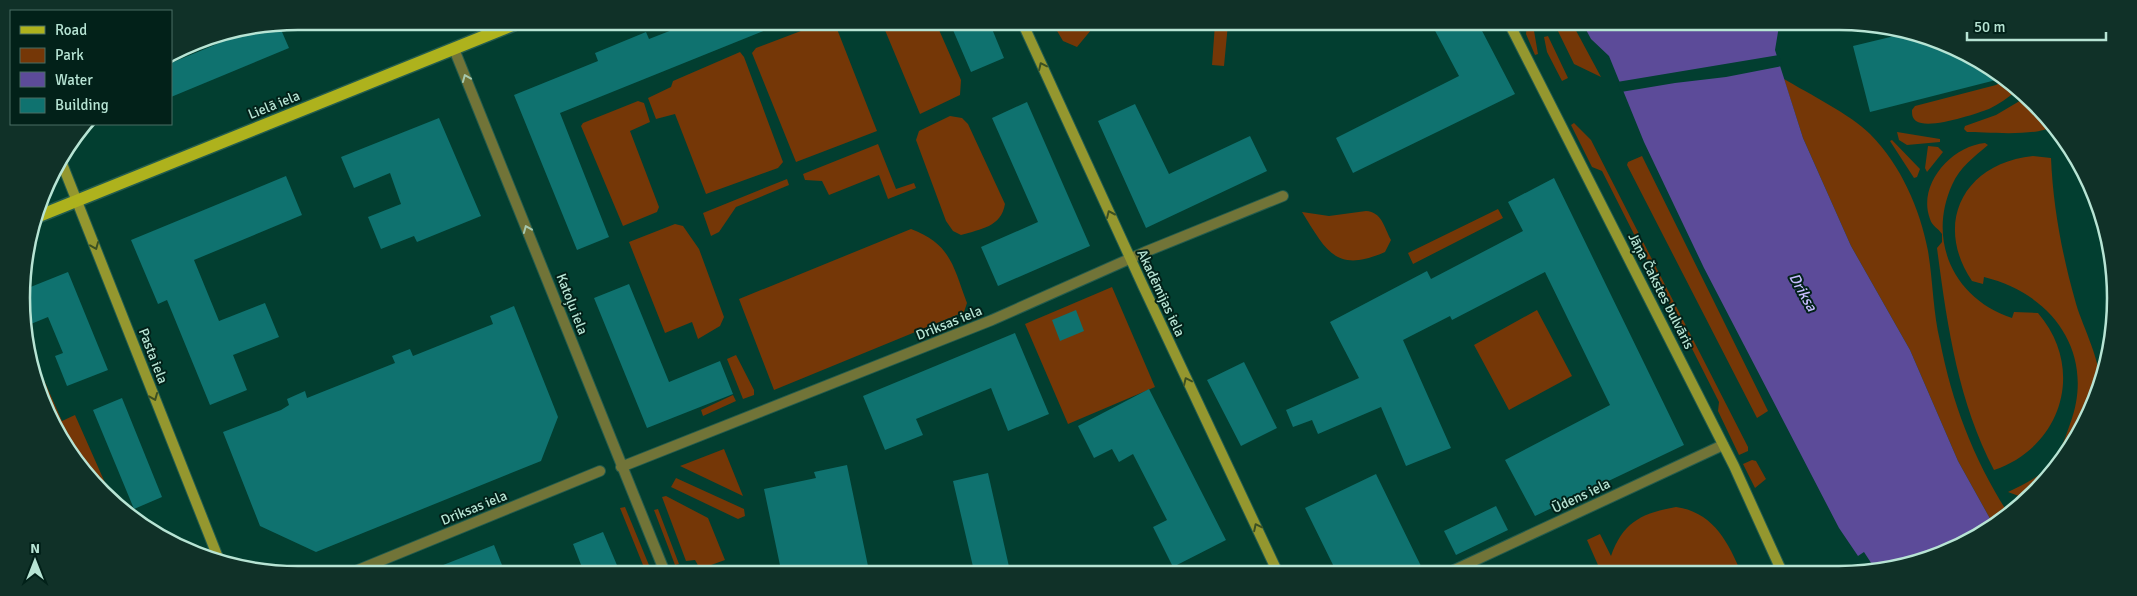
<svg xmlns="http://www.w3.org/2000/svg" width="2137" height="596" viewBox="0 0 2137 596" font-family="Signika,sans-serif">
<rect width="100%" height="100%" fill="#023e30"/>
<!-- green -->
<path fill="#753707" d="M822 23H848L837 29 877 131 796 162 752 53 756 48Z
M882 23H936L961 80 960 95 920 114Z
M1053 24H1096L1077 47 1063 41Z
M1104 24H1180V27L1102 28Z
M1215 24H1228L1224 66 1212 65Z
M1527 25H1533L1538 54 1535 55 1526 34Z
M1555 25H1573L1601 77 1574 64Z
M1548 36 1568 78 1562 81 1547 52 1544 37Z
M740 52 744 57 783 162 778 168 706 194 675 114 656 119 648 98 671 87 673 81Z
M1784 79C1809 94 1850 114 1870 134 1901 165 1920 209 1928 251 1933 281 1933 312 1940 341 1952 403 1974 460 2008 513L1993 524 1958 461 1910 350 1851 246 1803 138Z
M2005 80 2016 91C2008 98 1999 104 1989 109 1975 114 1929 130 1916 121 1912 118 1912 114 1912 110L1915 106 1996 85Z
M2023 99 2051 126C2041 137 1983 132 1967 132L1964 129 1965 126 1996 115Z
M638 101 644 103 650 122 630 131 659 207 657 212 623 226 581 126 583 123Z
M950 116 962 118 968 124 1005 204C1001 227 981 229 961 235L953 231 946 221 916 140 919 131Z
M1574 123 1591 140 1748 447V451L1739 455 1718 411 1719 402 1602 171 1592 167 1571 125Z
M1897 132 1940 139V142L1907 145 1899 140Z
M1892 140 1920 169 1917 177 1914 178 1890 141Z
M1985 143 1988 145C1974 157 1960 167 1952 185 1927 241 1954 299 2012 318L2014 312 2038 313C2086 369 2062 447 1994 470 1958 401 1947 325 1937 248L1942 242V234C1938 228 1932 226 1930 219 1917 185 1951 146 1985 143Z
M878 144 896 189 914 183 916 188 888 199 879 175 829 195 822 181 805 180 803 174Z
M1928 146 1938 147 1943 152 1927 172 1925 168Z
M1642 156 1768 411 1757 418 1627 165 1628 162Z
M2033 156 2051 158C2053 206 2062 254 2075 300 2081 324 2102 361 2099 384 2095 422 2056 463 2034 494L2027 499 2008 492C2022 485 2036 479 2047 468 2060 455 2064 441 2070 424 2096 355 2054 294 1984 277L1983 284 1972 281C1933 223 1964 163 2033 156Z
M787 179 789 185 736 207 719 232 711 236 703 213Z
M1498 209 1503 218 1413 264 1408 253Z
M1366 211C1382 212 1384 227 1391 240L1385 252C1335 274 1326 250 1302 212L1329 216Z
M675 224 683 226 699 249 724 317 720 326 698 339 692 322 665 333 629 242Z
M911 229C951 244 953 266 967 303L964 312 774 390 739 299Z
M1112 287 1155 387 1068 424 1025 324Z
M1537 310 1572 376 1509 410 1474 345Z
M32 353 62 421 75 415 110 494 78 466 31 370 29 354Z
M736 355 754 390V395L743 399 727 359Z
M733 395 736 401 703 416 701 410Z
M724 449 743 496 680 466Z
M1752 460 1756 461 1766 479 1755 488 1743 464Z
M676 478 744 509 745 516 738 519 671 487Z
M666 496 708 518 725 560 700 569 695 560 686 561 662 497Z
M625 507 651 570H645L620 508Z
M1676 507C1713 512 1728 542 1741 572H1601L1587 540 1600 534 1611 556C1623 522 1642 513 1676 507Z
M658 509 679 564 675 565 654 510Z"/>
<!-- water -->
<path fill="#5c4b99" d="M1584 26H1779L1775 50 1803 138 1851 246 1910 350 1958 461 1993 524 1961 546 1877 572 1864 552 1858 556 1839 528 1704 268 1644 142 1609 56 1591 39Z"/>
<!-- pier -->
<path fill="#023e30" d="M1779 55 1782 66 1726 77 1675 83 1621 92 1617 82Z"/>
<!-- building -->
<path fill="#0f726f" d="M690 23H783L560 113 609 237 577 250 514 95 598 61 595 53 646 32 649 39Z
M950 23 990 24 1004 58 971 72Z
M279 25 289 48 171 97V63L246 32Z
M1432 25H1479L1515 94 1353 173 1336 138 1459 76Z
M1907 33 1993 68 1996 80 1870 112 1853 46Z
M1027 102 1090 246 998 286 981 247 1038 222 992 118Z
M1135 104 1169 174 1250 136 1267 171 1146 228 1098 121Z
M439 118 481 216 417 242 414 236 381 249 368 217 401 204 390 173 354 188 341 157Z
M286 176 302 215 194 260 219 321 265 303 279 337 233 355 247 390 210 405 167 300 158 304 131 240Z
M1554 178 1684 445 1535 516 1505 460 1610 405 1545 272 1452 320 1450 316 1403 340 1451 448 1406 466 1381 407 1318 434 1312 420 1293 427 1286 410 1359 378 1330 322 1427 271 1431 279 1523 231 1508 202Z
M68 272 108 370 67 386 55 356 63 353 48 317 26 326 23 290Z
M629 284 669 382 720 361 733 394 647 428 594 298Z
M514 306 558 417 541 461 316 552 260 526 223 432 281 410 289 405 287 399 305 391 307 398 395 363 392 356 410 349 413 356 493 324 490 316Z
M1076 310 1084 331 1060 341 1052 320Z
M1015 333 1049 414 1008 431 991 388 916 419 923 435 885 450 863 396Z
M1244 362 1277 428 1241 446 1207 380Z
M1149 389 1226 540 1173 567 1153 527 1167 520 1133 454 1119 462 1112 449 1094 458 1078 426Z
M122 398 162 497 134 509 93 410Z
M847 465 868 566 846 571 781 570 764 489 816 478 814 472Z
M988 473 1010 571H974L953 481Z
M1376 474 1421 566 1409 572 1336 571 1305 508Z
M1496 506 1508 530 1456 555 1444 531Z
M603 532 619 570H583L573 544Z
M494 545 504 570H433V569Z"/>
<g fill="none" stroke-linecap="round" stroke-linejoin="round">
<!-- street casing -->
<g stroke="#235c4e" stroke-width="12">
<path id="street" d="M454 49 664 570
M621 467 992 320 1145 252 1283 196
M358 570 600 471
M1450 572 1723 445"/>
</g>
<!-- secondary casing -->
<g stroke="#235c4e" stroke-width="12">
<path id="secondary" d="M1023 24 1143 286 1277 571
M1510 25 1734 466 1782 572
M61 161 219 560"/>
</g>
<!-- primary casing -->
<g stroke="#235c4e" stroke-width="15">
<path id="primary" d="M39 216 520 22"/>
</g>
<!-- street -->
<use href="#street" stroke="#717438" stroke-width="10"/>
<!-- secondary -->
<use href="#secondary" stroke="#94972f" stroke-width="10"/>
<!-- primary -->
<use href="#primary" stroke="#aeb21d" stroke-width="12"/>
</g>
<!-- one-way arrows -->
<defs><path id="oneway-chevron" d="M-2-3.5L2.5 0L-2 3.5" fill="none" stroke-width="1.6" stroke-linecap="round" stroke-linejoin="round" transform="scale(1.25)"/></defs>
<g stroke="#3c5022">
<use href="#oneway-chevron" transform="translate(1042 66) rotate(-115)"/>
<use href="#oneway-chevron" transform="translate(1110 214) rotate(-114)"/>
<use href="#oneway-chevron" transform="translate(95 246) rotate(68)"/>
<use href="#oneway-chevron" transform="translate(1187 381) rotate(-115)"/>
<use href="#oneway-chevron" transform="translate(154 397) rotate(68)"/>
<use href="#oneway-chevron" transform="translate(1257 527) rotate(-116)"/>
</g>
<g stroke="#a6c8ad">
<use href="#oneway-chevron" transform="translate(466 78) rotate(-112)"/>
<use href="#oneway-chevron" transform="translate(527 229) rotate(-112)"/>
</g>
<g text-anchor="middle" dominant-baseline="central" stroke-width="4" stroke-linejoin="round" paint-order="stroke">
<!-- street labels -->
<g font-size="14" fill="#b7e4d4" stroke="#022119">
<text transform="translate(274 105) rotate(-22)">Lielā iela</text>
<text transform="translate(1661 291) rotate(63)">Jāņa Čakstes bulvāris</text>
<text transform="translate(1161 293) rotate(65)">Akadēmijas iela</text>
<text transform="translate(572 304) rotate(69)">Katoļu iela</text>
<text transform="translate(949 323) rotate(-22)">Driksas iela</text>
<text transform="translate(153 356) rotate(69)">Pasta iela</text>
<text transform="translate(1581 496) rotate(-25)">Ūdens iela</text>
<text transform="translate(474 508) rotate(-22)">Driksas iela</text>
</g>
<!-- water labels -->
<g font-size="15" font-style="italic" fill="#c7bdff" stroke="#022119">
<text transform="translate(1803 292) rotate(61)">Driksa</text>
</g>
</g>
<!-- crop -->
<path d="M0 0H2137V596H0ZM298 30H1839A268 268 0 0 1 2107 298V298A268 268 0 0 1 1839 566H298A268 268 0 0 1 30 298V298A268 268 0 0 1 298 30Z" fill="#103128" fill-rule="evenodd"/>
<path fill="none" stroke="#b7e4d4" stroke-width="2.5" d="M298 30H1839A268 268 0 0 1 2107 298V298A268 268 0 0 1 1839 566H298A268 268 0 0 1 30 298V298A268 268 0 0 1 298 30Z"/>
<!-- legend -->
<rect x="10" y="10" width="162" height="115" fill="#022119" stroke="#4a6f64"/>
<rect x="20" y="26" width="25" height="8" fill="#aeb21d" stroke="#4a6f64"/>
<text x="55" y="35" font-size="15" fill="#b7e4d4">Road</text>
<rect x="20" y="48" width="25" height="15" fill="#753707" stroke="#4a6f64"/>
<text x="55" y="60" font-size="15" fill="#b7e4d4">Park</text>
<rect x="20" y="72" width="25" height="15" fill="#5c4b99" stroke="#4a6f64"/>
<text x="55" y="85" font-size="15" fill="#b7e4d4">Water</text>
<rect x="20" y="98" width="25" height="15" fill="#0f726f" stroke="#4a6f64"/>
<text x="55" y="110" font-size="15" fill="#b7e4d4">Building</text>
<!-- north arrow -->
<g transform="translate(35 561)" stroke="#022119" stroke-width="4" paint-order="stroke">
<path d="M0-4L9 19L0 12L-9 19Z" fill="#b7e4d4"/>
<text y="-8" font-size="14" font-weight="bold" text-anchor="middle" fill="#b7e4d4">N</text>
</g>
<!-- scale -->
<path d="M1967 32v8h139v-8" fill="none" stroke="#b7e4d4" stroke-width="2.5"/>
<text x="1974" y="32" font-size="15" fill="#b7e4d4" stroke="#022119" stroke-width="4" paint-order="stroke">50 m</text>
</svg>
